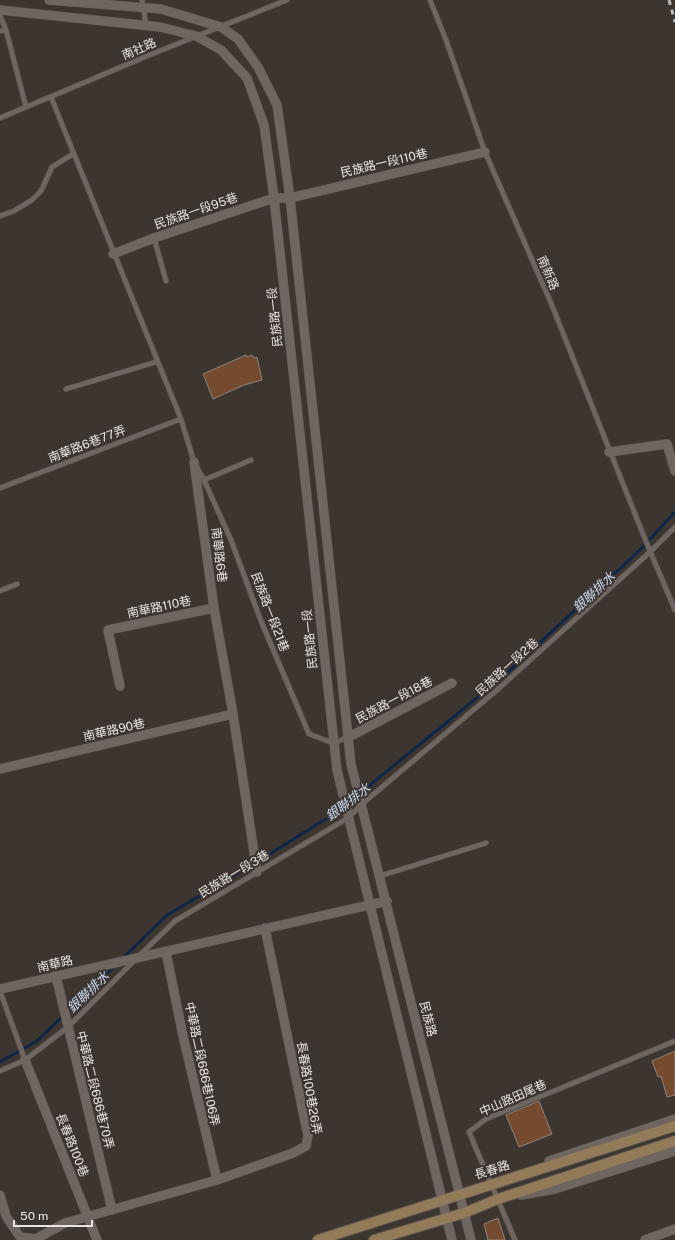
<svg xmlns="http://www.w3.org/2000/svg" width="675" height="1240" viewBox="0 0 675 1240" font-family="'Public Sans','Noto Sans TC',sans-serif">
<rect width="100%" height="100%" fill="#3d3530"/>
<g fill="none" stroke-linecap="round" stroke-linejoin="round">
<!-- stream -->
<path stroke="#0e2749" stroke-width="3" d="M123 958 167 915 247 868 337 812 506 674 639 551 675 512
M0 1062 37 1041 115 966"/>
</g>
<!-- building -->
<path fill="#754b30" stroke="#8d847e" d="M246 355 247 357 252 355 254 358 257 357 262 380 244 385 213 399 203 374Z
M675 1051V1095L667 1097 661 1076 658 1077 652 1061Z
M539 1101 552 1134 519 1147 506 1115Z
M498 1218 505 1240H488L484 1224Z"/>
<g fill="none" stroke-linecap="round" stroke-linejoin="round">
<!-- lane casing -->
<g stroke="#57514c" stroke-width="6">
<path id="lane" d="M142 0 146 25
M430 0 446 40 485 152 551 303 645 539 675 610
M0 16 6 30 0 31
M6 30 26 107
M51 97 181 419 194 462 204 480 231 540 261 621 309 734 333 743 347 738
M0 118 152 54 287 0
M0 216 14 211 32 200 41 191 52 167 73 154
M154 238 166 281
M66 389 156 362
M204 480 251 460
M0 488 181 419
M0 591 17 584
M380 876 486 843
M140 955 175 921 348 818 362 804 497 690 650 552 675 527
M0 991 25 1060
M0 1071 25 1060 68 1027 135 960
M515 1240 469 1132 486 1119 675 1041"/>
</g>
<!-- street casing -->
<g stroke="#57514c" stroke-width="10">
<path id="street" d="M49 0 161 9 221 27 238 39 258 67 277 105 290 198 351 764 471 1240
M0 10 160 27 196 36 221 50 247 78 264 125 274 198 337 770 452 1240
M113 254 154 238 274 198H290L485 152
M609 452 667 444 675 471
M194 462 214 608 233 714 257 872
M120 686 108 630 214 608
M347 738 452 683
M0 769 233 714
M166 952 183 1036 217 1180
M56 976 112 1210
M0 989 387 901
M25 1060 97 1240
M549 1161 675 1119
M0 1195 6 1216 20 1237 36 1239 65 1223 217 1180 293 1153 306 1146 308 1136 265 928
M521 1195 555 1189 675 1151
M645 1240 675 1229"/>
</g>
<!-- secondary casing -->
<g stroke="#57514c" stroke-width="12">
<path id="secondary" d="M318 1240 675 1126
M374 1240 464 1213 498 1199 675 1141"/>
</g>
<!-- lane -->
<use href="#lane" stroke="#6f6661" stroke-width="4.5"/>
<!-- street -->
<use href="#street" stroke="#6f6661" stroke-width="9"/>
<!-- secondary -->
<use href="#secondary" stroke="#937a59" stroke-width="10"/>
<!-- rail -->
<path stroke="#c0bbb7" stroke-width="3" stroke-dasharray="5 5" stroke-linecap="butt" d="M669 0 675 22"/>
</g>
<g text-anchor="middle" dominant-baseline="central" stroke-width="4" stroke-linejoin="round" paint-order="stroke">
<!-- street labels -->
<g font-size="12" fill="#e9e4e1" stroke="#3d3530">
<text transform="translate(139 49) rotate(-23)">南社路</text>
<text transform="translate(384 163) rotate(-13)">民族路一段110巷</text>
<text transform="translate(196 211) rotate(-19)">民族路一段95巷</text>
<text transform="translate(548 273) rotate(67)">南新路</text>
<text transform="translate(275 317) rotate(-96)">民族路一段</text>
<text transform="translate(87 444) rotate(-21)">南華路6巷77弄</text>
<text transform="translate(219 555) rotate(83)">南華路6巷</text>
<text transform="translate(159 607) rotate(-12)">南華路110巷</text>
<text transform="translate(270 612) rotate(69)">民族路一段21巷</text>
<text transform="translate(310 639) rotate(-96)">民族路一段</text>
<text transform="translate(507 667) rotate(-42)">民族路一段2巷</text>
<text transform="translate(394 700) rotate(-28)">民族路一段18巷</text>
<text transform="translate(114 730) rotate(-13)">南華路90巷</text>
<text transform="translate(234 874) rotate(-31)">民族路一段3巷</text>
<text transform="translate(55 964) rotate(-13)">南華路</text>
<text transform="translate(428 1019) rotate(76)">民族路</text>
<text transform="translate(202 1064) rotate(78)">中華路二段686巷106弄</text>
<text transform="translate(309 1088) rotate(80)">長春路100巷26弄</text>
<text transform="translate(95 1090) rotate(76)">中華路二段686巷70弄</text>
<text transform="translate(513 1098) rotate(-24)">中山路田尾巷</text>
<text transform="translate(72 1145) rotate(68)">長春路100巷</text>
<text transform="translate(492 1170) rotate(-18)">長春路</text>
</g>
<!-- water labels -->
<g font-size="13" font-style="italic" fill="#cadcf5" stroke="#3d3530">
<text transform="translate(594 592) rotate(-43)">銀聯排水</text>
<text transform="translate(348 802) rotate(-37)">銀聯排水</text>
<text transform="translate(88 992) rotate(-44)">銀聯排水</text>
</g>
</g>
<!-- scale -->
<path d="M14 1220v6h78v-6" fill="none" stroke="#e9e4e1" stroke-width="2"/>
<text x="20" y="1220" font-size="12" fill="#e9e4e1" stroke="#3d3530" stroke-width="3" paint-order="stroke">50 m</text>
</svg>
